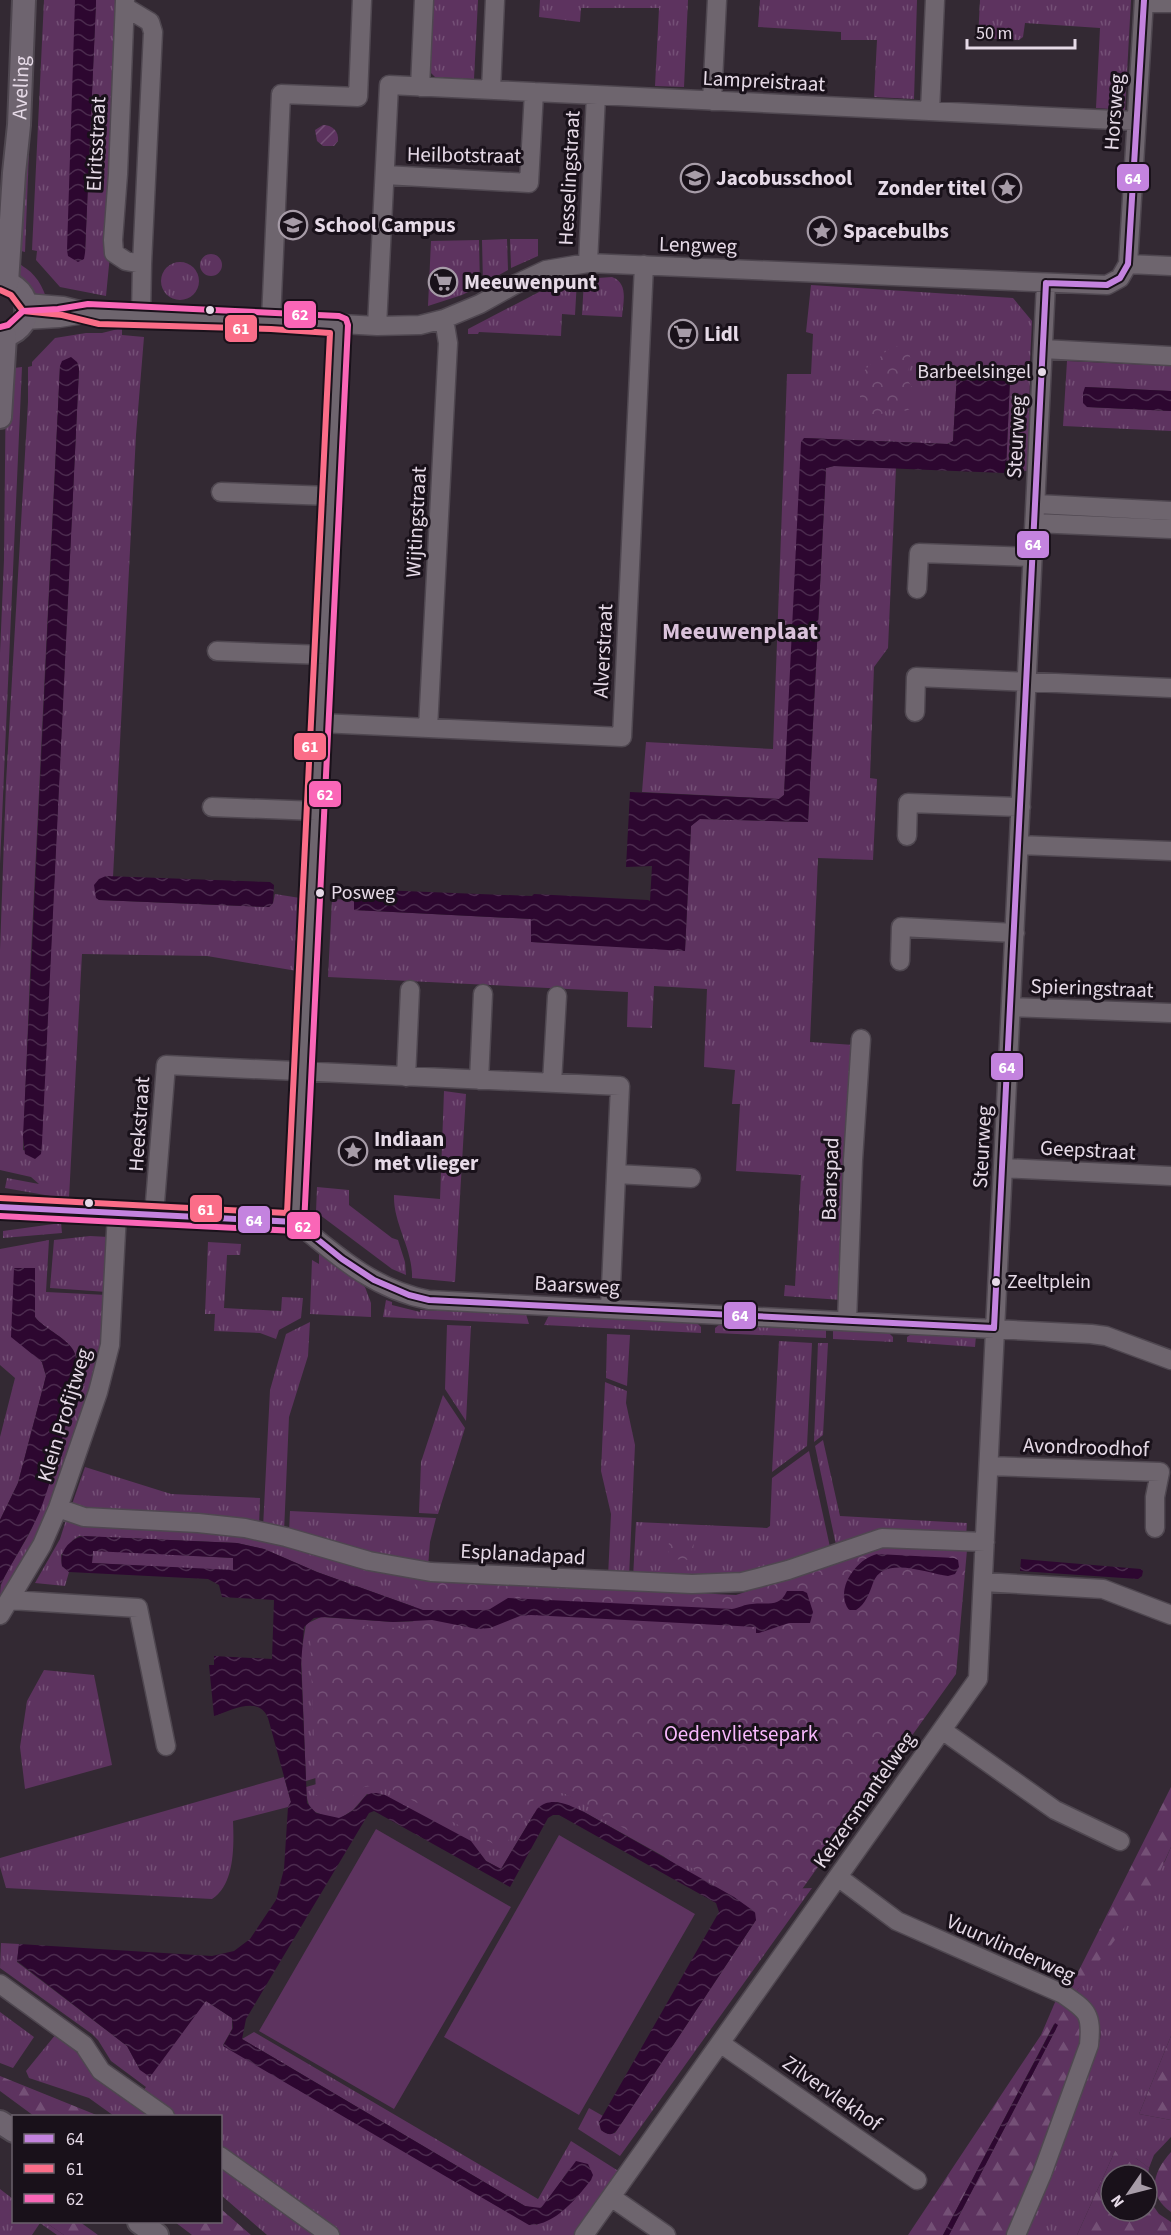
<svg xmlns="http://www.w3.org/2000/svg" width="1171" height="2235" viewBox="0 0 1171 2235" font-family="'Source Sans 3',sans-serif">
<defs>
<pattern id="grass-tufts" width="24" height="20" patternUnits="userSpaceOnUse" patternTransform="scale(1.5)"><rect width="24" height="20" fill="#5d335f"/><path d="M3 7l-1-3M5 7V3M7 7l1-3M15 17l-1-3M17 17v-4M19 17l1-3" fill="none" stroke="#745076"/></pattern>
<pattern id="forest-firs" width="22" height="20" patternUnits="userSpaceOnUse" patternTransform="scale(1.5)"><rect width="22" height="20" fill="#5d335f"/><path d="M5 1l3.5 6h-7zM16 11l3.5 6h-7z" fill="#745076"/></pattern>
<pattern id="park-crowns" width="20" height="18" patternUnits="userSpaceOnUse" patternTransform="scale(1.5)"><rect width="20" height="18" fill="#5d335f"/><path d="M2 6a3 3 0 1 1 6 0M12 15a3 3 0 1 1 6 0" fill="none" stroke="#745076"/></pattern>
<pattern id="garden-furrows" width="10" height="10" patternUnits="userSpaceOnUse" patternTransform="scale(1.5)"><rect width="10" height="10" fill="#5d335f"/><path d="M-1 1l2-2M0 10L10 0M9 11l2-2" fill="none" stroke="#745076"/></pattern>
<pattern id="water-waves" width="16" height="10" patternUnits="userSpaceOnUse" patternTransform="scale(1.5)"><rect width="16" height="10" fill="#2d0730"/><path d="M0 5q4-4 8 0t8 0" fill="none" stroke="#4b2b4e"/></pattern>
</defs>
<rect width="100%" height="100%" fill="#332933"/>
<!-- grass -->
<path fill="url(#grass-tufts)" fill-rule="evenodd" d="M35 0 25 252 13 249Z
M44 0H75L85 253 96 0H119L110 255 106 296 60 287 36 260 37 251 32 250Z
M431 0H478L474 79 435 77 428 70Z
M540 0H688L684 87 655 86 659 8H581L580 22 539 17Z
M760 0H917L914 99 874 97 877 40H841V32L758 27Z
M980 0H1131L1125 110 1096 108 1100 28 1025 23 1023 37 1019 40 978 38Z
M507 239 508 270 483 284 482 240Z
M510 239H538V256L511 268Z
M479 240 480 286 462 295 428 306 431 241Z
M200 265a11 11 0 1 1 22 0a11 11 0 1 1-22 0Z
M161 281a19 19 0 1 1 38 0a19 19 0 1 1-38 0Z
M15 262C32 270 40 280 46 297 28 294 19 279 15 262Z
M612 277C629 283 623 303 622 317L582 315 584 279Z
M577 280 575 315 562 314 561 336 479 332 478 334H468V329L539 292Z
M811 285 1013 298 1032 321 1030 361H1026L1025 371 1030 372 1028 471 1006 470 1010 379 1004 374 957 373 953 441 947 444 804 438 784 795 779 799 642 792 646 742 773 749 787 374H811L813 334 806 332Z
M122 328V335L144 337 136 435 113 877 106 876 96 897 99 900 269 907 273 903 275 894 300 898 297 971 207 956 82 954 69 1198H62L5 1188 7 1178 39 1184 31 1177 0 1170V950L6 783 28 402V367L32 366V362L55 338 86 333H102ZM77 362 79 369 41 1154 23 1150 30 975 60 366Z
M1067 361 1171 366V391L1086 387 1087 407 1171 411V431L1063 426Z
M22 367 0 864V653L4 560 6 369Z
M834 466 896 468 888 648 874 667 870 778 877 779 873 860 818 858 810 1042 854 1045 842 1300 784 1296 785 1285 795 1286 801 1175 736 1171 740 1104H732L735 1070 704 1067 707 989 654 986 652 1028 627 1027 628 992 328 977 332 899 354 900V910L532 919V942L685 950 691 826 699 819 808 822 826 468Z
M444 1091 466 1094 455 1282 412 1278C413 1249 393 1224 394 1195L440 1199Z
M317 1187 349 1190V1205L392 1238 398 1240 405 1262 406 1275 392 1269 316 1212Z
M61 1223 62 1233 3 1238V1231Z
M90 1236 109 1237 107 1292 50 1288 54 1240Z
M49 1240 46 1292 107 1295 103 1347 57 1498 27 1561 0 1603C0 1597 0 1590 1 1585 9 1565 23 1547 32 1528 45 1501 84 1380 75 1354 69 1338 45 1330 35 1317V1268L14 1269 46 1376 18 1483 0 1520V1437L15 1378 0 1365V1249Z
M208 1242 241 1244 240 1255H227L224 1308 281 1311 282 1297 303 1298 301 1318 279 1330 276 1339 260 1333 214 1331 215 1314H205Z
M319 1253 365 1287 371 1303V1317L310 1314 312 1260 319 1264Z
M386 1300 392 1302V1305L420 1312V1310L526 1314 529 1324 383 1317Z
M549 1315 697 1323 701 1327V1333L544 1325Z
M310 1322 308 1356 289 1417 284 1532 263 1528 270 1390 286 1334Z
M720 1324 826 1329V1338L715 1333V1328Z
M447 1325 471 1326 466 1421 445 1389Z
M833 1329 888 1332 893 1337V1342L833 1339Z
M913 1333 976 1336 975 1347 907 1342V1337Z
M607 1334 630 1335 627 1386 606 1378Z
M779 1341 812 1343 807 1446 772 1472Z
M818 1343H828L823 1435 814 1442Z
M605 1382 627 1391 626 1403 635 1445 629 1577H608L611 1514 601 1471Z
M443 1395 465 1428 438 1514 419 1513 421 1462Z
M823 1440 840 1516 967 1523 966 1537 836 1545 815 1446Z
M809 1451 830 1547 762 1574 633 1578 636 1522 767 1528 770 1526 772 1478Z
M85 1467 171 1494 260 1498 259 1527 71 1507Z
M290 1511 436 1518 430 1542 428 1567 289 1533Z
M67 1517 241 1531 426 1577 423 1610 317 1572 264 1549 237 1543 79 1536 73 1540 61 1555 62 1566 69 1572 65 1586 35 1583 60 1539Z
M93 1550 234 1558 233 1571 92 1563Z
M321 1617 393 1622 424 1621 338 1771 306 1781 301 1654 306 1624Z
M44 1670 94 1675 112 1765 25 1789 20 1747 27 1701Z
M513 1767 755 1890 812 1888 620 2156 578 2129 589 2108 603 2116 599 2122 601 2130 608 2134 615 2133 756 1920 663 1856 584 1812 557 1802 534 1814 501 1869 486 1861 470 1841 367 1794 353 1810 339 1819C315 1813 307 1814 306 1787L374 1768Z
M284 1777 291 1802 288 1807 233 1821C234 1845 235 1885 212 1899L6 1888 0 1867V1858Z
M1171 1847V2036L1139 2114 1171 2120V2137L1154 2155 1149 2168 1137 2159 1115 2151 1077 2235H1023C1055 2172 1077 2106 1100 2040 1103 2017 1090 2009 1076 1992L1165 1861Z
M1 1943 19 1944 17 1962 127 2046 140 2070 206 2001 232 2018V2029L223 2045 537 2225 570 2168 545 2205 538 2209 525 2206 242 2039 254 2032 538 2199 571 2141 620 2172 576 2235H340L221 2149 220 2116H176L142 2092 146 2087 111 2061 98 2040 92 2034 0 1968Z
M0 2012 34 2037 13 2068 0 2063Z
M56 2034 82 2053 153 2116H114L89 2098 29 2078 26 2071Z
M220 2164 321 2235H267L221 2195Z
M0 2189 13 2199 14 2222H45L64 2235H57L40 2223 32 2235H0Z"/>
<!-- forest -->
<path fill="url(#forest-firs)" d="M1171 1787V1847L1150 1893 1076 1992 1071 1986Z
M1056 2000 1066 2004 1081 2018 1083 2035 1033 2173 1007 2235H949L1056 2029 1054 2024 943 2235H908L1041 2035Z
M1171 2036V2120L1139 2114Z
M0 2076 94 2114 98 2116H34L0 2091Z
M1115 2151C1129 2152 1138 2159 1149 2168L1147 2181V2175H1111V2211H1147V2197L1159 2214 1171 2222V2235H1077Z
M1171 2152V2212C1146 2194 1153 2172 1171 2152Z
M221 2209 251 2235H192L175 2222H220Z
M45 2222H80L98 2235H64Z"/>
<!-- park -->
<path fill="url(#park-crowns)" d="M895 346C917 350 910 363 906 377 912 390 927 401 906 411L899 408 893 399 884 413C858 424 855 386 865 370 869 365 875 361 880 357 885 352 889 348 895 346Z
M669 1540 694 1541 692 1560 668 1559Z
M882 1547 967 1550 956 1674 780 1920 564 1793 536 1796 503 1849 382 1784 364 1787 347 1801 332 1803 316 1795 310 1634 321 1623 413 1629 415 1580 736 1595Z"/>
<!-- garden -->
<path fill="url(#garden-furrows)" d="M323 125C332 125 339 131 338 141L334 146H323L317 141 315 130Z"/>
<!-- pitch -->
<path fill="#5d335f" d="M376 1829 511 1907 394 2109 259 2031Z
M559 1835 695 1914 579 2115 444 2037Z"/>
<!-- water -->
<path fill="url(#water-waves)" fill-rule="evenodd" d="M75 0H96V3L85 253 84 259 78 262 68 256 67 250Z
M71 357 77 362 79 369 42 1143 41 1154 35 1159 25 1154 23 1137 60 366 62 361Z
M959 372 1004 374 1008 376 1010 379 1006 470 1004 473 834 466 826 468 808 822 700 819 691 826 685 951 531 942V919L354 910V889L532 896 534 894 648 900 650 901 652 866 626 867 630 792 779 799 784 795 801 442 804 438 948 444 953 441 957 373Z
M1085 387 1171 391V411L1087 407 1083 403V393Z
M106 876 270 882 274 885 273 903 269 907 99 900 96 898 94 885 99 879Z
M14 1268H35V1317C45 1330 69 1338 75 1354 82 1375 50 1488 40 1511 29 1536 13 1560 0 1585V1520L18 1483 46 1376 42 1362 11 1337Z
M83 1536 237 1543 264 1549 317 1572 423 1610H485L490 1609 508 1598 732 1609C739 1608 745 1604 752 1604 768 1602 779 1608 787 1591H803L807 1593 813 1612 810 1623H789L759 1633H756V1627L531 1615 520 1616 490 1628 477 1629 432 1620 393 1622 325 1617 314 1618 304 1627 301 1664 307 1803 316 1813 339 1818C343 1816 348 1814 352 1811 366 1800 363 1788 385 1795L471 1841 486 1861 501 1869 537 1809C551 1795 569 1805 584 1812L734 1897 755 1912 756 1920 752 1926 617 2130C612 2136 607 2135 601 2130L599 2122 719 1912 716 1903 559 1815H553L548 1818 510 1887 374 1811 369 1813 246 2019 242 2039 525 2206 541 2208 576 2161 588 2164 593 2175 591 2180C576 2199 554 2226 529 2225L223 2046 233 2028 232 2018 206 2001 150 2077 140 2070 127 2046 17 1961 19 1944 212 1956 234 1951 250 1939 276 1900 284 1869 288 1807 291 1802 268 1718C259 1695 232 1710 214 1716L209 1665H214V1656L272 1659 274 1600 222 1597 219 1585 208 1579 69 1572 62 1566C59 1551 69 1540 83 1536ZM93 1551 233 1558V1570L92 1563Z
M877 1554 954 1558 958 1560 959 1567 955 1574 948 1576C929 1574 883 1554 873 1583 870 1592 865 1605 856 1610H849C834 1590 856 1559 877 1554Z
M1021 1559 1141 1569 1143 1571 1142 1576 1138 1579 1020 1571Z
M1055 2023 1058 2025 1056 2029 949 2235H943Z"/>
<g fill="none" stroke-linecap="round" stroke-linejoin="round">
<!-- minor casing -->
<g stroke="#4f4750" stroke-width="21">
<path id="minor" d="M125 0 118 174 113 240 114 253 126 261 142 264 141 317
M1144 3H1171
M125 7 150 22 153 32 142 264
M420 87 424 0
M491 90 495 0
M712 101 717 0
M930 111 935 0
M385 175 529 183 534 92
M588 263 596 95
M1128 264 1171 266
M26 303 63 306 99 315 271 320 377 326 420 325 444 319 480 304 514 285 546 270 588 263 1107 285 1120 278 1128 264 1144 0
M25 320 59 318 78 315
M271 320 281 94 358 97 362 0
M377 326 389 85 1136 121
M1043 349 1171 356
M221 492 330 496
M1036 504 1171 511
M1035 523 1171 529
M917 589 919 553 1033 557
M217 651 324 655
M915 712 916 677 1171 688
M320 723 622 737 644 265
M428 728 448 343 444 319
M212 807 316 811
M907 836 908 803 1021 807
M1019 845 1171 851
M900 961 901 927 1015 933
M1011 1007 1171 1013
M406 1077 410 990
M479 1080 483 994
M552 1083 557 996
M1003 1168 1171 1176
M616 1174 691 1178
M0 1207 296 1222C337 1256 375 1290 429 1300L1091 1334 1106 1336 1171 1360
M154 1215 166 1065 620 1086 610 1309
M296 1222 339 325
M847 1321 853 1160 861 1039
M989 1466 1160 1472 1155 1497V1528
M58 1508 84 1517 198 1523 245 1528 286 1537 369 1561 431 1572 692 1584 742 1582 758 1578 788 1570 882 1538 985 1542
M983 1582 1103 1589 1171 1615
M10 1600 138 1608 166 1746
M0 1615 42 1545 58 1508 98 1392 110 1345 117 1213
M942 1730 1055 1810 1120 1841
M838 1877 897 1921 1063 1994C1088 2011 1092 2014 1089 2045L1042 2174 1016 2235
M0 1984 84 2045 101 2071 165 2116
M720 2043 917 2180
M220 2156 330 2235
M611 2197 666 2235
M584 2235 978 1679 1046 283"/>
</g>
<!-- major casing -->
<g stroke="#4f4750" stroke-width="26">
<g id="major">
<path d="M0 281C35 287 35 333 0 336"/>
<path id="s1" d="M7 283 14 173 19 125 24 0"/>
<path d="M0 417 5 336"/>
<path d="M0 2122 14 2131"/>
<path d="M139 2222 157 2235"/>
</g>
</g>
<!-- minor -->
<use href="#minor" stroke="#6e656e" stroke-width="18"/>
<!-- major -->
<use href="#major" stroke="#6e646f" stroke-width="22"/>
<!-- bus-1 casing -->
<g stroke="#19111a" stroke-width="10">
<path id="bus-1" d="M1046 283 1107 285 1120 278 1128 264 1144 0
M0 1207 296 1222 342 1259 374 1280 409 1295 429 1300 994 1328
M994 1328 1046 283"/>
</g>
<!-- bus-2 casing -->
<g stroke="#19111a" stroke-width="10">
<path id="bus-2" d="M0 290 11 295 23 311 62 315 99 324 271 329 330 333 287 1213 0 1198"/>
</g>
<!-- bus-3 casing -->
<g stroke="#19111a" stroke-width="10">
<path id="bus-3" d="M0 327 8 325 23 311 58 309 88 304 339 316 346 319 348 325 304 1225 301 1230 296 1231 0 1216"/>
</g>
<!-- bus-1 -->
<use href="#bus-1" stroke="#c483df" stroke-width="6"/>
<!-- bus-2 -->
<use href="#bus-2" stroke="#fb6d88" stroke-width="6"/>
<!-- bus-3 -->
<use href="#bus-3" stroke="#fa66b7" stroke-width="6"/>
</g>
<!-- icons -->
<defs>
<g id="school-ring" transform="scale(1.5)"><circle r="9.5" fill="#19111a" stroke="#a79ca8" stroke-width="1.5"/><path d="M0-5L7-2L0 1L-7-2ZM-4 1L0 2.5L4 1V4Q0 6-4 4Z" fill="#a79ca8"/></g>
<g id="sight-ring" transform="scale(1.5)"><circle r="9.5" fill="#19111a" stroke="#a79ca8" stroke-width="1.5"/><path d="M0-6L1.8-2.2L6-1.7L2.9 1.2L3.7 5.4L0 3.3L-3.7 5.4L-2.9 1.2L-6-1.7L-1.8-2.2Z" fill="#a79ca8"/></g>
<g id="supermarket-ring" transform="scale(1.5)"><circle r="9.5" fill="#19111a" stroke="#a79ca8" stroke-width="1.5"/><path d="M-6-5.5h2.5l.6 2H6L4.5 2H-2.5L-4.4-4H-6ZM-1.5 3.2a1.3 1.3 0 1 0 .1 0ZM3 3.2a1.3 1.3 0 1 0 .1 0Z" fill="#a79ca8"/></g>
</defs>
<g fill-rule="evenodd">
<use href="#school-ring" x="695" y="178"/>
<use href="#sight-ring" x="1007" y="188"/>
<use href="#school-ring" x="293" y="225"/>
<use href="#sight-ring" x="822" y="231"/>
<use href="#supermarket-ring" x="443" y="282"/>
<use href="#supermarket-ring" x="683" y="334"/>
<use href="#sight-ring" x="353" y="1151"/>
</g>
<!-- markers -->
<g fill="#e6dae7" stroke="#19111a" stroke-width="2">
<circle cx="210" cy="310" r="5"/>
<circle cx="1042" cy="372" r="5"/>
<circle cx="320" cy="893" r="5"/>
<circle cx="89" cy="1203" r="5"/>
<circle cx="996" cy="1282" r="5"/>
</g>
<g text-anchor="middle" dominant-baseline="central" stroke-width="6" stroke-linejoin="round" paint-order="stroke">
<!-- bus labels -->
<g font-size="20" fill="#e6dae7" stroke="#19111a" text-anchor="start">
<text x="1031" y="372" text-anchor="end">Barbeelsingel</text>
<text x="331" y="893">Posweg</text>
<text x="1007" y="1282">Zeeltplein</text>
</g>
<!-- street labels -->
<g font-size="21" fill="#e6dae7" stroke="#19111a">
<text transform="translate(764 81) rotate(3)">Lampreistraat</text>
<text stroke="none"><textPath href="#s1" startOffset="196">Aveling</textPath></text>
<text transform="translate(1114 112) rotate(-86)">Horsweg</text>
<text transform="translate(96 144) rotate(-87)">Elritsstraat</text>
<text transform="translate(464 155) rotate(1)">Heilbotstraat</text>
<text transform="translate(569 178) rotate(-87)">Hesselingstraat</text>
<text transform="translate(698 245) rotate(2)">Lengweg</text>
<text transform="translate(1016 437) rotate(-87)">Steurweg</text>
<text transform="translate(416 522) rotate(-87)">Wijtingstraat</text>
<text transform="translate(603 651) rotate(-87)">Alverstraat</text>
<text transform="translate(1092 988) rotate(2)">Spieringstraat</text>
<text transform="translate(139 1124) rotate(-86)">Heekstraat</text>
<text transform="translate(982 1147) rotate(-87)">Steurweg</text>
<text transform="translate(1088 1150) rotate(3)">Geepstraat</text>
<text transform="translate(830 1179) rotate(-88)">Baarspad</text>
<text transform="translate(577 1285) rotate(3)">Baarsweg</text>
<text transform="translate(64 1415) rotate(-73)">Klein Profijtweg</text>
<text transform="translate(1086 1447) rotate(2)">Avondroodhof</text>
<text transform="translate(523 1554) rotate(3)">Esplanadapad</text>
<text transform="translate(864 1800) rotate(-55)">Keizersmantelweg</text>
<text transform="translate(1011 1948) rotate(24)">Vuurvlinderweg</text>
<text transform="translate(832 2093) rotate(35)">Zilvervlekhof</text>
</g>
<!-- poi labels -->
<g font-size="21" font-weight="bold" fill="#e6dae7" stroke="#19111a" text-anchor="start">
<text x="716" y="178">Jacobusschool</text>
<text x="986" y="188" text-anchor="end">Zonder titel</text>
<text x="314" y="225">School Campus</text>
<text x="843" y="231">Spacebulbs</text>
<text x="464" y="282">Meeuwenpunt</text>
<text x="704" y="334">Lidl</text>
<text x="374" y="1139">Indiaan<tspan x="374" dy="24">met vlieger</tspan></text>
</g>
<!-- park labels -->
<g font-size="21" fill="#f8b8fc" stroke="#19111a">
<text x="741" y="1734">Oedenvlietsepark</text>
</g>
<!-- quarter labels -->
<g font-size="24" font-weight="bold" fill="#dac2db" stroke="#19111a">
<text x="740" y="631">Meeuwenplaat</text>
</g>
</g>
<g stroke="#19111a" stroke-width="2">
<rect x="1116" y="163" width="34" height="29" rx="6" fill="#c483df"/>
<rect x="283" y="300" width="34" height="29" rx="6" fill="#fa66b7"/>
<rect x="224" y="314" width="34" height="29" rx="6" fill="#fb6d88"/>
<rect x="1016" y="530" width="34" height="29" rx="6" fill="#c483df"/>
<rect x="293" y="732" width="34" height="29" rx="6" fill="#fb6d88"/>
<rect x="308" y="780" width="34" height="28" rx="6" fill="#fa66b7"/>
<rect x="990" y="1052" width="34" height="29" rx="6" fill="#c483df"/>
<rect x="189" y="1194" width="34" height="29" rx="6" fill="#fb6d88"/>
<rect x="237" y="1205" width="34" height="29" rx="6" fill="#c483df"/>
<rect x="286" y="1211" width="35" height="29" rx="6" fill="#fa66b7"/>
<rect x="723" y="1301" width="34" height="29" rx="6" fill="#c483df"/>
</g>
<g font-size="16" text-anchor="middle" font-weight="bold" fill="#fff">
<text x="1133" y="184">64</text>
<text x="300" y="320">62</text>
<text x="241" y="334">61</text>
<text x="1033" y="550">64</text>
<text x="310" y="752">61</text>
<text x="325" y="800">62</text>
<text x="1007" y="1073">64</text>
<text x="206" y="1215">61</text>
<text x="254" y="1226">64</text>
<text x="303" y="1232">62</text>
<text x="740" y="1321">64</text>
</g>
<!-- legend -->
<rect x="12" y="2115" width="210" height="108" fill="#19111a" stroke="#6b616c" stroke-width="1.5"/>
<rect x="24" y="2134" width="30" height="9" fill="#c483df" stroke="#6b616c" stroke-width="1.5"/>
<text x="66" y="2145" font-size="18" fill="#e6dae7">64</text>
<rect x="24" y="2164" width="30" height="9" fill="#fb6d88" stroke="#6b616c" stroke-width="1.5"/>
<text x="66" y="2175" font-size="18" fill="#e6dae7">61</text>
<rect x="24" y="2194" width="30" height="9" fill="#fa66b7" stroke="#6b616c" stroke-width="1.5"/>
<text x="66" y="2205" font-size="18" fill="#e6dae7">62</text>
<!-- north arrow -->
<g transform="translate(1129 2193) rotate(235)"><circle r="28" fill="#19111a" stroke="#6b616c" stroke-width="1.5"/>
<path d="M0-4.5L10 22L0 15L-10 22Z" fill="#a79ca8"/>
<text y="-9" font-size="16" font-weight="bold" text-anchor="middle" fill="#e6dae7">N</text>
</g>
<!-- scale -->
<path d="M967 39v9h108v-9" fill="none" stroke="#e6dae7" stroke-width="3"/>
<text x="976" y="39" font-size="18" fill="#e6dae7" stroke="#19111a" stroke-width="4.5" paint-order="stroke">50 m</text>
</svg>
